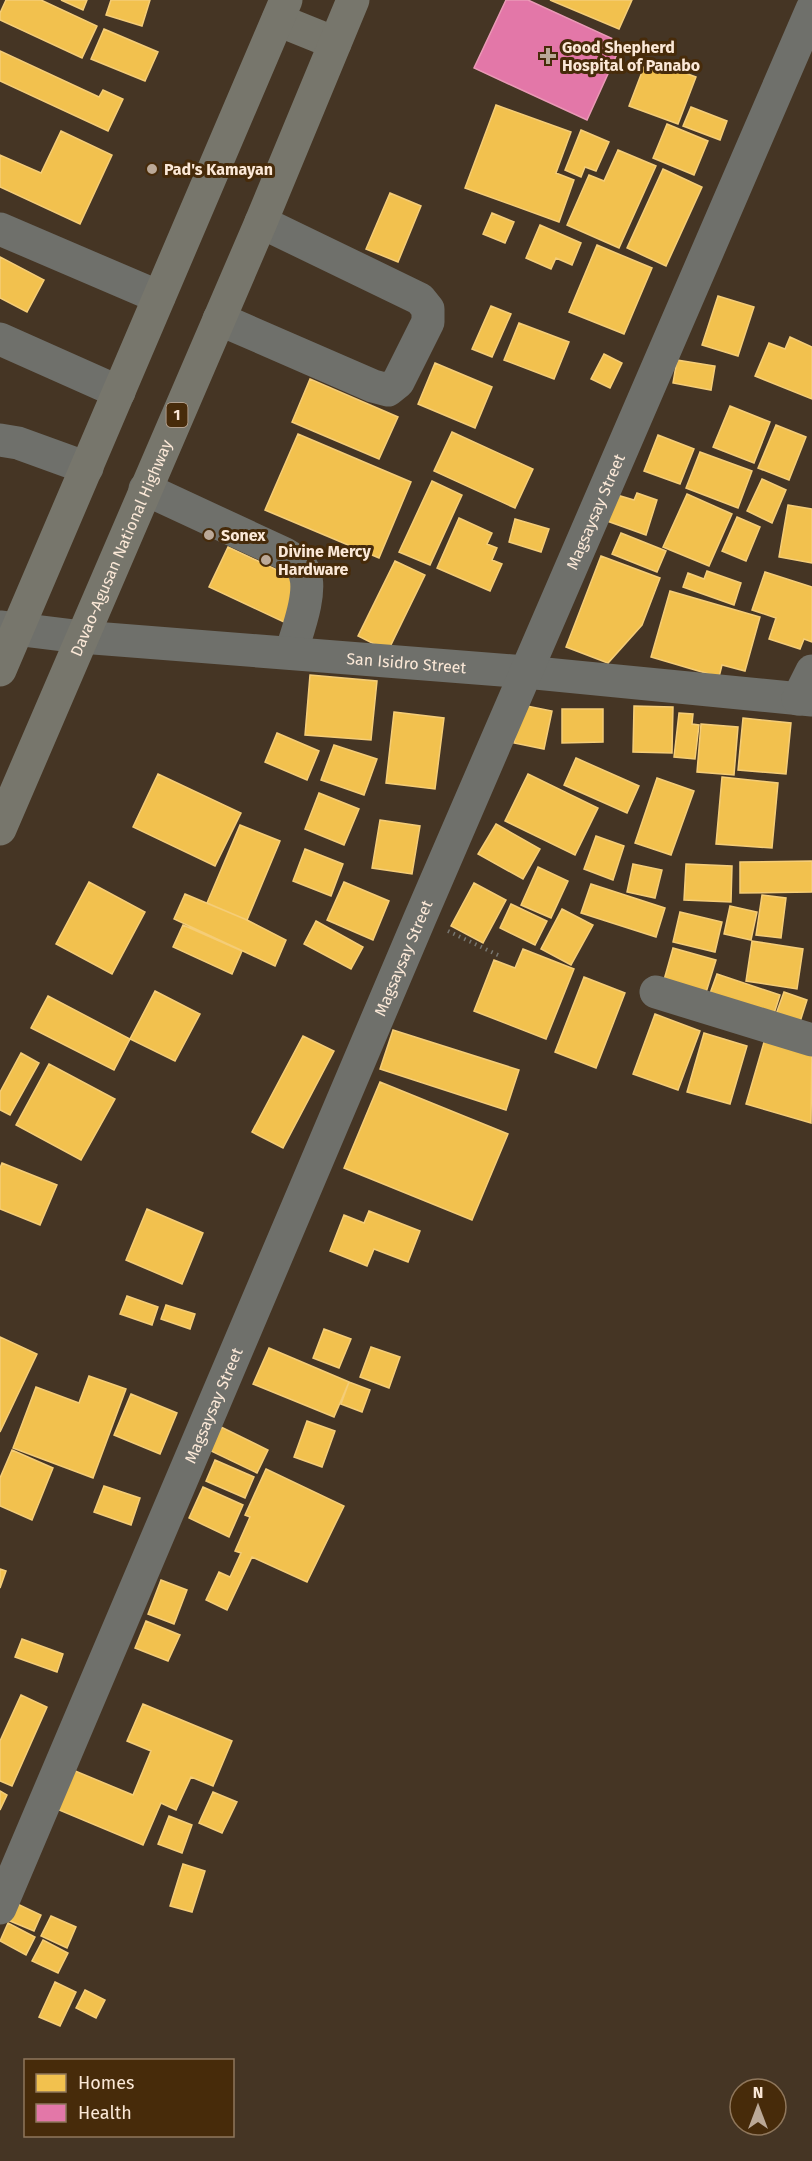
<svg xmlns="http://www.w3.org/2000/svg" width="812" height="2161" viewBox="0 0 812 2161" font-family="'Fira Sans',sans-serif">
<rect width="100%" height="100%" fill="#453524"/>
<!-- homes -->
<path fill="#f2c14e" stroke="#f5cd77" stroke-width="1.5" d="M6 0H41L97 26 82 58 0 20V13Z
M61 0H87L83 10Z
M111 0H150L142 26 106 15Z
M550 0H632L619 29Z
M104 29 158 52 145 81 91 59Z
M0 51 99 97 103 90 123 99 108 131 0 81Z
M647 59 696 77 678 124 629 106Z
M496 105 571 132 556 173 574 180 559 222 465 188Z
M691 107 727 121 720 140 683 126Z
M667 124 708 141 694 175 653 158Z
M581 130 609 142 596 171 585 167 581 177 565 170Z
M61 131 112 155 80 224 0 187V155L41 173Z
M618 150 656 166 619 248 567 225 589 175 604 181Z
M663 169 702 187 666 266 627 248Z
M390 193 421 206 398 262 366 249Z
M492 213 514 222 505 243 483 234Z
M540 225 581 243 572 265 556 258 551 269 526 258Z
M597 245 652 268 624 334 569 312Z
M0 257 44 280 27 312 0 298Z
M718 296 754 307 738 356 702 345Z
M491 306 511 314 492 357 472 349Z
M519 323 569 342 554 379 504 360Z
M790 337 812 347V399L755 376 769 343 785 349Z
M604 354 622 363 610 388 591 379Z
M677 360 715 366 711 390 673 383Z
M435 363 492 387 475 428 418 404Z
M310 379 398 417 379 459 292 422Z
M730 406 770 422 754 463 713 447Z
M776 425 806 437 789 480 758 468Z
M452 432 533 469 515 508 434 471Z
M298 434 411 482 379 558 265 510Z
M658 435 694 449 680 484 644 471Z
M700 452 752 471 738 508 686 488Z
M762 479 786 490 772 523 747 511Z
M432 481 462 495 430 565 399 552Z
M637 493 657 500 646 535 607 521 617 495 634 500Z
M687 494 732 514 709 566 663 547Z
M788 505 812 509V563L779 557Z
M737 517 760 527 746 561 722 551Z
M459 518 492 533 487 544 497 548 492 560 502 564 490 591 437 568Z
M515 519 549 529 541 552 509 542Z
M621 533 666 551 657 572 612 554Z
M228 547 303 582 284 622 209 587Z
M601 556 660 578 642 625 608 663 566 647Z
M395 561 425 575 388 651 358 636Z
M707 571 741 583 734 605 683 587 688 573 704 579Z
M765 572 812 587V642L804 639 800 649 769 639 776 618 752 610Z
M670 591 760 617 745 671 722 665 719 677 651 657Z
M310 675 377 681 371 740 305 735Z
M522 705 552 711 544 749 514 743Z
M634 706 673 707 672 753 633 752Z
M562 709H603V742L562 743Z
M394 712 444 718 435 789 386 783Z
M679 713 693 714 692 724 699 725 695 759 674 757Z
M743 718 791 723 786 774 738 770Z
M701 724 738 727 734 775 697 772Z
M277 733 319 751 307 780 265 762Z
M334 745 377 759 364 795 321 780Z
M576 758 639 786 627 813 564 785Z
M158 774 241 813 215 866 133 827Z
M528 774 598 808 575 855 505 821Z
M722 777 778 783 772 848 716 844Z
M657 778 694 791 671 855 635 843Z
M319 793 359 809 344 845 305 829Z
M380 820 420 826 412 874 372 868Z
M496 824 540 849 523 879 478 854Z
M240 825 280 841 247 920 207 903Z
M596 836 624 846 613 880 584 869Z
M305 849 343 864 331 896 293 881Z
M812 861V892L740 893V862Z
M633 864 662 870 655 898 627 892Z
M686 864 732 866 731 902 684 900Z
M538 867 568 881 551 918 521 905Z
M89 882 145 912 112 974 56 944Z
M344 882 389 901 373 940 327 920Z
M474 883 506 900 483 943 451 926Z
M591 884 665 908 656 937 581 913Z
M185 894 247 920 286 940 275 966 174 919Z
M762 895 786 898 781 938 756 935Z
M511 904 547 921 535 945 500 928Z
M730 906 757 912 751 940 724 934Z
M562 909 593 925 571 965 541 949Z
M680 912 722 922 715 952 673 942Z
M316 921 363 947 351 969 304 944Z
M183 925 242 951 232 974 173 947Z
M752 941 803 949 797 989 746 981Z
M673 948 716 960 704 999 662 987Z
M523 949 574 969 546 1039 474 1011 494 960 515 968Z
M717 974 780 995 772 1020 708 999Z
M584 977 625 993 596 1068 555 1052Z
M155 991 200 1014 175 1061 130 1039Z
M784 992 807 1000 799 1025 775 1017Z
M48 996 130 1039 114 1070 31 1028Z
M655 1014 700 1031 678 1090 633 1074Z
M393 1030 519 1070 506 1110 380 1069Z
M767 1032 812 1045 811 1123 746 1104Z
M704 1033 747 1046 730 1104 687 1092Z
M303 1036 334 1051 283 1148 252 1132Z
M21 1053 39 1063 10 1115 0 1110V1092Z
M49 1064 115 1099 81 1160 16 1125Z
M380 1082 508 1134 472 1220 344 1168Z
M2 1163 57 1185 40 1225 0 1209V1168Z
M147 1209 203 1233 182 1284 126 1260Z
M369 1211 420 1231 408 1262 374 1249 367 1266 330 1251 344 1215 364 1223Z
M127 1296 158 1307 152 1325 120 1314Z
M166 1305 195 1314 190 1329 161 1319Z
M324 1329 351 1339 339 1368 313 1358Z
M0 1337 37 1354 0 1432Z
M371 1347 400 1357 389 1388 360 1377Z
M269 1348 349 1382 334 1417 253 1384Z
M89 1376 126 1389 93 1478 13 1448 36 1387 79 1403Z
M349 1382 370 1390 362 1412 341 1404Z
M131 1394 177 1413 160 1454 114 1435Z
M307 1421 335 1431 322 1467 294 1457Z
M221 1427 268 1450 257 1473 209 1450Z
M12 1450 53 1468 32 1520 0 1506V1478Z
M215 1460 254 1477 245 1498 206 1481Z
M266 1469 344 1506 307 1582 252 1557 227 1610 206 1600 219 1572 230 1577 241 1553 235 1551 250 1517 245 1515Z
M104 1486 140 1498 131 1525 94 1512Z
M203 1487 243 1505 229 1537 189 1518Z
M0 1569 6 1571 0 1588Z
M161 1580 187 1590 174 1624 148 1614Z
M146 1621 180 1635 168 1661 135 1648Z
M22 1639 63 1654 57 1672 15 1657Z
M21 1695 47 1707 12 1786 0 1781V1741Z
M143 1704 232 1741 213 1786 191 1777 176 1810 161 1803 143 1845 47 1805 68 1768 133 1795 151 1751 127 1741Z
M0 1791 7 1795 0 1810Z
M213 1792 237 1802 222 1833 199 1823Z
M169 1816 192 1825 182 1853 158 1844Z
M183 1864 205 1871 192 1912 170 1906Z
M11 1901 41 1915 34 1931 3 1918Z
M51 1916 76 1927 67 1948 41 1936Z
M8 1923 35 1937 26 1955 0 1941Z
M43 1940 68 1953 58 1973 32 1961Z
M55 1982 76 1992 60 2026 39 2017Z
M85 1990 105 2000 96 2018 76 2008Z"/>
<!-- health -->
<path fill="#e377a8" stroke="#ea99b6" stroke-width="1.5" d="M506 0H528L622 43 587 120 474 68Z"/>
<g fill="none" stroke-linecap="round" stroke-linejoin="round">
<!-- path -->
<path stroke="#777670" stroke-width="4" stroke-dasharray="1.5 4.5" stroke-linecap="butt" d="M448 931 502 957"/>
<!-- minor -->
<g stroke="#6f706b" stroke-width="33">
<path d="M0 229 159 297"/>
<path d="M219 319 373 386 388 390 398 382 428 322V309L420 299 261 222"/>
<path d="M0 339 119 392"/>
<path d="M0 440 18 443 87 468"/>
<path d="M145 489 285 554C293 559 302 564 305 574 312 594 297 632 291 653"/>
<path id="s1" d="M0 627 81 637 525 672 812 700"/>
<path d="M798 699 812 671"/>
<path d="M656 992 812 1040"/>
<path id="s2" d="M0 1908 420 918 812 9"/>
</g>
<!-- highway -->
<g stroke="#77766c" stroke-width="33">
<path d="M278 20 335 43"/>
<path d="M0 670 286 0"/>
<path id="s3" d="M0 829 261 222 353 0"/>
</g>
</g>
<!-- markers -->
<g fill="#bba998" stroke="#472b0a" stroke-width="2">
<path d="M545 47h6v6h6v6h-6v6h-6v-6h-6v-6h6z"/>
<circle cx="152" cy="169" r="6"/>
<circle cx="209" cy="535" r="6"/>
<circle cx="266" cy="560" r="6"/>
</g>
<g text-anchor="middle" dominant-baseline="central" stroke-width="6" stroke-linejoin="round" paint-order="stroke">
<!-- shield labels -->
<rect fill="#472b0a" stroke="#c5af9a" stroke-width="1.5" x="166.5" y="403" width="21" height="24" rx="4.5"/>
<g font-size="15" font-weight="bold" fill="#fbe8d7">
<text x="177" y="415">1</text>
</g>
<!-- poi labels -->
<g font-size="16" font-weight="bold" fill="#fbe8d7" stroke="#472b0a" text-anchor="start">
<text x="562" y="47">Good Shepherd<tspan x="562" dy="18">Hospital of Panabo</tspan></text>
<text x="164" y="169">Pad's Kamayan</text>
<text x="221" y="535">Sonex</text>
<text x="278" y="551">Divine Mercy<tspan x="278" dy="18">Hardware</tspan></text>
</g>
<!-- street labels -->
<g font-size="16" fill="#fbe8d7" stroke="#472b0a">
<text stroke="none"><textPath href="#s2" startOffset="1518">Magsaysay Street</textPath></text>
<text stroke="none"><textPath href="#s3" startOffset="306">Davao-Agusan National Highway</textPath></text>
<text stroke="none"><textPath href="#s1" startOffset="408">San Isidro Street</textPath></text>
<text stroke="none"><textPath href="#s2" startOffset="1032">Magsaysay Street</textPath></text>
<text stroke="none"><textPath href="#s2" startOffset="546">Magsaysay Street</textPath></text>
</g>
</g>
<!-- legend -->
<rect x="24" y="2059" width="210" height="78" fill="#472b0a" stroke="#8f775c" stroke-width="1.5"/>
<rect x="36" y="2074" width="30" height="18" fill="#f2c14e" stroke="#8f775c" stroke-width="1.5"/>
<text x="78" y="2089" font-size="18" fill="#fbe8d7">Homes</text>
<rect x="36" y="2104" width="30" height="18" fill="#e377a8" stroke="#8f775c" stroke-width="1.5"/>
<text x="78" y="2119" font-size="18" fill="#fbe8d7">Health</text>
<!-- north arrow -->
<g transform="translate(758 2107)"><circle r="28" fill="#472b0a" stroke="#8f775c" stroke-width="1.5"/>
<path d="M0-4.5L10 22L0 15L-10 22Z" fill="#bba998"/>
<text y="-9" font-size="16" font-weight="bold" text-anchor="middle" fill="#fbe8d7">N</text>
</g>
</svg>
